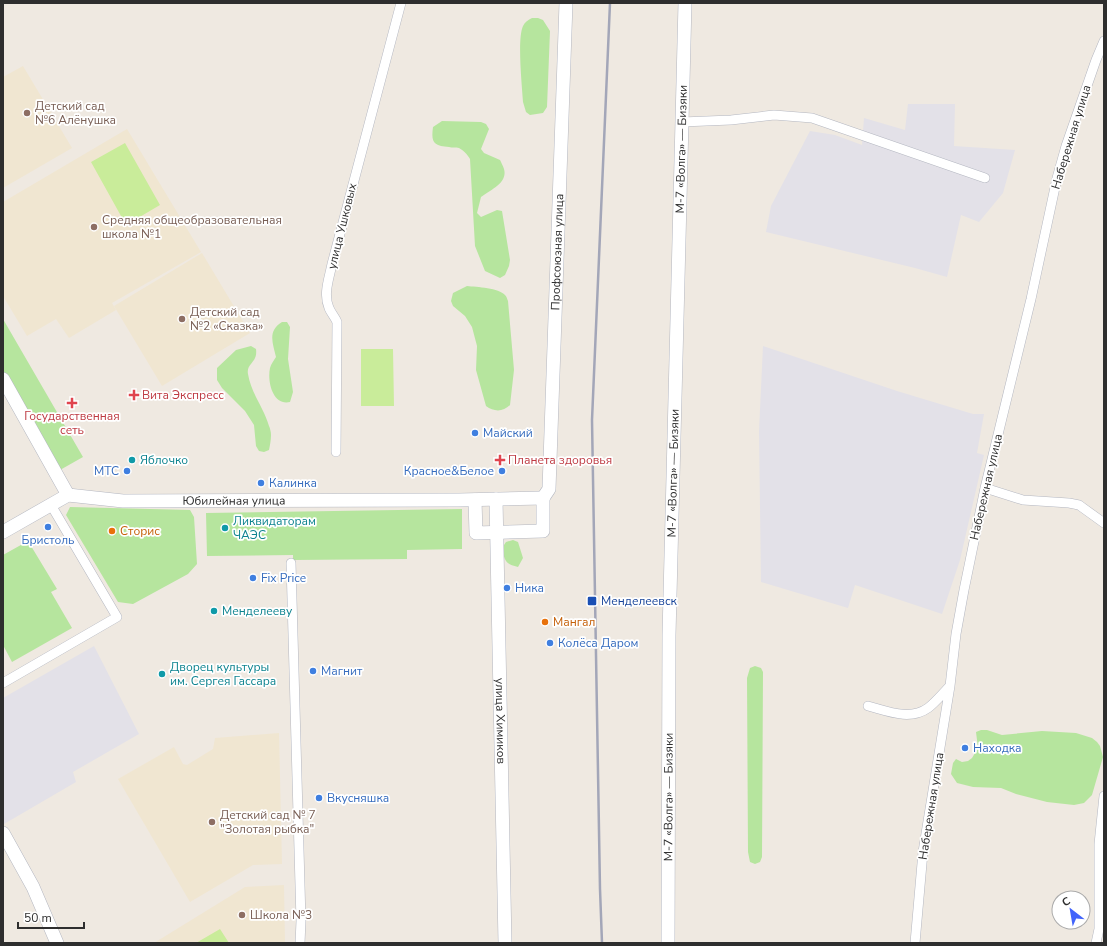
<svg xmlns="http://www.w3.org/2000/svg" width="1107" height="946" viewBox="0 0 1107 946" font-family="'Nunito Sans',sans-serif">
<rect width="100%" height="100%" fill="#efe9e1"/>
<!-- industrial -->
<path fill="#e3e1e8" d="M908 104H955L954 146 1015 150 1003 193 979 222 961 215 947 277 915 268 766 232 771 206 810 131 835 135 862 145 864 118 905 130Z
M763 346 897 391 973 414H984L977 453 984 455 960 560 942 614 855 585 848 608 761 582 759 431Z
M94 646 139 734 73 772 76 782 4 824 3 821V698Z"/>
<!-- education -->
<path fill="#f0e6d1" d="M23 66 72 148 3 188V77Z
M127 129 201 252 112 303 116 310 69 338 56 319 27 336 3 296V202Z
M202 253 250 333 162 386 114 306Z
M279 733 282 864 253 865 190 902 118 779 174 747 183 764 187 765 213 749 215 738Z
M284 885 285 943H154L245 887Z"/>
<!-- green -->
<path fill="#b6e59e" d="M532 18H538L543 20 550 31 547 107 543 113 530 115 526 112 523 102C522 85 517 39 523 26 525 22 528 20 532 18Z
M442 121 481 122 486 124 489 129 481 149 484 153 500 160C501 162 503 166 504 169 508 183 490 190 481 197L477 213 481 217 497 210 502 211 510 260 509 266 505 275 500 278 485 271 475 246 470 159C468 155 463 150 459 148 456 147 452 148 449 147 433 146 431 142 433 127Z
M467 286C477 287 499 288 505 295 507 297 507 299 508 301L514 370 510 405C503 412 494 412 486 406L476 370 477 346 472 327 465 316 453 306 451 301 453 293Z
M3 319 83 457 60 470 3 373Z
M282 322H287L290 327 288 359 293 392 290 402C273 406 267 382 270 368 271 364 274 360 276 357 273 344 267 331 282 322Z
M251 346 256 349C258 363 246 363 248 374 251 393 264 408 269 426 270 428 271 432 271 435 271 440 270 445 269 450L264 452 259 451 256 446 254 425 245 411 222 388 217 380V368L236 350Z
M70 507 190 510 194 517 197 564 188 574 133 604 118 602 66 515Z
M462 509V549L407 550V559L293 560V555L207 556 206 513Z
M513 540 518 542 523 558 518 567C505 564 505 561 502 548L506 542Z
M28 541 57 589 51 592 72 628 12 662 3 645V555Z
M755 666 761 668 763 672 762 857 760 862 755 864 750 862 748 852 747 678 750 668Z
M981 730H987L1002 735 1042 731 1076 733 1092 738 1097 742 1100 746 1103 757 1092 795 1084 803 1074 805 1047 802 1016 794 1001 788 973 787 957 783 951 774 953 763 956 759 962 762 968 761 972 758 978 748 976 732Z"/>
<!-- pitch -->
<path fill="#c9ec9a" d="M125 143 160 205 126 225 91 162Z
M361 349H393L394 406H361Z
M220 929 229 943H196Z"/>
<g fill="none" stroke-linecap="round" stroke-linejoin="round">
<!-- street casing -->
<g stroke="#b4b7c1" stroke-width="10">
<path id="street" d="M682 122 731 120 774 115 812 118 985 178
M336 452 337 322C335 317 331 313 329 308 323 294 329 279 332 264L401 3
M985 488 1023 500 1069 503 1079 505 1104 523
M291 563 301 921 300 943
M3 683 117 617 51 505
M868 706C887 711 910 721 928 708 936 702 943 693 950 686
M915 943 923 852 950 686 956 634 964 590 985 488 1031 299 1057 178 1066 146 1096 60 1104 41
M1096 943 1099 929V844L1104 796"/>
</g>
<!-- secondary casing -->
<g stroke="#b4b7c1" stroke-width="14">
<g id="secondary">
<path d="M3 379 68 495"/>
<path id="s1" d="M543 498 549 489 566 3"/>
<path id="s2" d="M496 499 505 943"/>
<path d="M475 500 476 533 543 531V498"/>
<path id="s3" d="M3 532 68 495 123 501 459 500 543 498"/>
<path d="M3 833 33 887 57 943"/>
<path id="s4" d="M668 943 669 635 685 3"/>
</g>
</g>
<!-- street -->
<use href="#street" stroke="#fff" stroke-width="9"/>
<!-- secondary -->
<use href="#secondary" stroke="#fff" stroke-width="13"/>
<!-- rail -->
<path stroke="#a3a6b8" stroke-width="2.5" d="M602 943 600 889 592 420 610 3"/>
</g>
<!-- markers -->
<g fill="#8d6e63" stroke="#fff" stroke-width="1.5">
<circle cx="27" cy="113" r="4"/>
<circle cx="94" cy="227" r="4"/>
<circle cx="182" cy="319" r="4"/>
<circle cx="212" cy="822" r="4"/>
<circle cx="242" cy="915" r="4"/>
</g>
<g fill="#e0444e" stroke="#fff" stroke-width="1.5">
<path d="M132 389h4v4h4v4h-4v4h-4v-4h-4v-4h4z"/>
<path d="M70 397h4v4h4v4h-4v4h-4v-4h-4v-4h4z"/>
<path d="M498 454h4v4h4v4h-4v4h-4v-4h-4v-4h4z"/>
</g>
<g fill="#3f7fe0" stroke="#fff" stroke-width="1.5">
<circle cx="475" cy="433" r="4"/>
<circle cx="127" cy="471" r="4"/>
<circle cx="502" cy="471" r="4"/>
<circle cx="261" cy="483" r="4"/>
<circle cx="48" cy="527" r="4"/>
<circle cx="253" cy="578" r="4"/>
<circle cx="507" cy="588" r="4"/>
<circle cx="550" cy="643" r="4"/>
<circle cx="313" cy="671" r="4"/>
<circle cx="965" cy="748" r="4"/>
<circle cx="319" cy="798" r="4"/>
</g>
<g fill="#0f9aa8" stroke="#fff" stroke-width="1.5">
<circle cx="132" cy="460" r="4"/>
<circle cx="225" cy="528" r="4"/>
<circle cx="214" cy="611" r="4"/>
<circle cx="162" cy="674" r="4"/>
</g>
<g fill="#e8710a" stroke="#fff" stroke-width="1.5">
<circle cx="112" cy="531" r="4"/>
<circle cx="545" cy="622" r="4"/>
</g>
<rect fill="#1a4fb4" stroke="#fff" stroke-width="1.5" x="587" y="596" width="10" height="10" rx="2"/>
<g text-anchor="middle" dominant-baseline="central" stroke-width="3.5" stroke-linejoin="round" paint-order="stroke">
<!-- education labels -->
<g font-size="12" fill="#785e54" stroke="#fff" text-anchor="start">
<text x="35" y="106">Детский сад<tspan x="35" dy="14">№6 Алёнушка</tspan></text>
<text x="102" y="220">Средняя общеобразовательная<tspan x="102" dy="14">школа №1</tspan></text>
<text x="190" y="312">Детский сад<tspan x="190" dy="14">№2 «Сказка»</tspan></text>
<text x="220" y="815">Детский сад № 7<tspan x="220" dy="14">"Золотая рыбка"</tspan></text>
<text x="250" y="915">Школа №3</text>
</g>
<!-- street labels -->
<g font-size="12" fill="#2e2e2e" stroke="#fff">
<text transform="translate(1071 137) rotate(-73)">Набережная улица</text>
<text stroke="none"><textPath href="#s4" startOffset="794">М-7 «Волга» — Бизяки</textPath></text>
<text transform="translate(342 226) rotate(-76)">улица Ушковых</text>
<text stroke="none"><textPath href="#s1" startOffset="248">Профсоюзная улица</textPath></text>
<text stroke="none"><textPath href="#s4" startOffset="470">М-7 «Волга» — Бизяки</textPath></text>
<text transform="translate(986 487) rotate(-77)">Набережная улица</text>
<text stroke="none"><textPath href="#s3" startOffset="241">Юбилейная улица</textPath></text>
<text stroke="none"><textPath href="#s2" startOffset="222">улица Химиков</textPath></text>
<text stroke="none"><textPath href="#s4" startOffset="146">М-7 «Волга» — Бизяки</textPath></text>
<text transform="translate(931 806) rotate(-81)">Набережная улица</text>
</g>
<!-- health labels -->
<g font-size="12" fill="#be3a42" stroke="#fff" text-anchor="start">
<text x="142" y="395">Вита Экспресс</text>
<text x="72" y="416" text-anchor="middle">Государственная<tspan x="72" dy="14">сеть</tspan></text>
<text x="508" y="460">Планета здоровья</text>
</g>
<!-- shop labels -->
<g font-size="12" fill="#366cbe" stroke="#fff" text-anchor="start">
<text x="483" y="433">Майский</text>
<text x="119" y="471" text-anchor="end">МТС</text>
<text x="494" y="471" text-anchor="end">Красное&amp;Белое</text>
<text x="269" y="483">Калинка</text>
<text x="48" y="540" text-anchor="middle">Бристоль</text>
<text x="261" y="578">Fix Price</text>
<text x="515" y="588">Ника</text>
<text x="558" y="643">Колёса Даром</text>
<text x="321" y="671">Магнит</text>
<text x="973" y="748">Находка</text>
<text x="327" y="798">Вкусняшка</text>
</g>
<!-- culture labels -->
<g font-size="12" fill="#0d838f" stroke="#fff" text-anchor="start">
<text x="140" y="460">Яблочко</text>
<text x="233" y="521">Ликвидаторам<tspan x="233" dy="14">ЧАЭС</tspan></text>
<text x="222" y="611">Менделееву</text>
<text x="170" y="667">Дворец культуры<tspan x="170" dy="14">им. Сергея Гассара</tspan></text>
</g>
<!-- food labels -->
<g font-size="12" fill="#c56008" stroke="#fff" text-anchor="start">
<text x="120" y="531">Сторис</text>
<text x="553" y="622">Мангал</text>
</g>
<!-- transit labels -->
<g font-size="12" fill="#164399" stroke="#fff" text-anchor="start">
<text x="601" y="601">Менделеевск</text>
</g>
</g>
<!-- border -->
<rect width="1107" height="946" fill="none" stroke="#2e2e2e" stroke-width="8"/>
<!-- north arrow -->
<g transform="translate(1071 910) rotate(329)"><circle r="19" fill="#ffffff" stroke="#ababab"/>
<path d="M0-3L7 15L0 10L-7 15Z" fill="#4264fb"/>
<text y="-6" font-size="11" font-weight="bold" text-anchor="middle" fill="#2e2e2e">С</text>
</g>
<!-- scale -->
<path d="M18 922v6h66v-6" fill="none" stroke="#2e2e2e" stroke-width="2"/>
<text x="24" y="922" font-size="12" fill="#2e2e2e" stroke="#ffffff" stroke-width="3" paint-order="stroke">50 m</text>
</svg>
